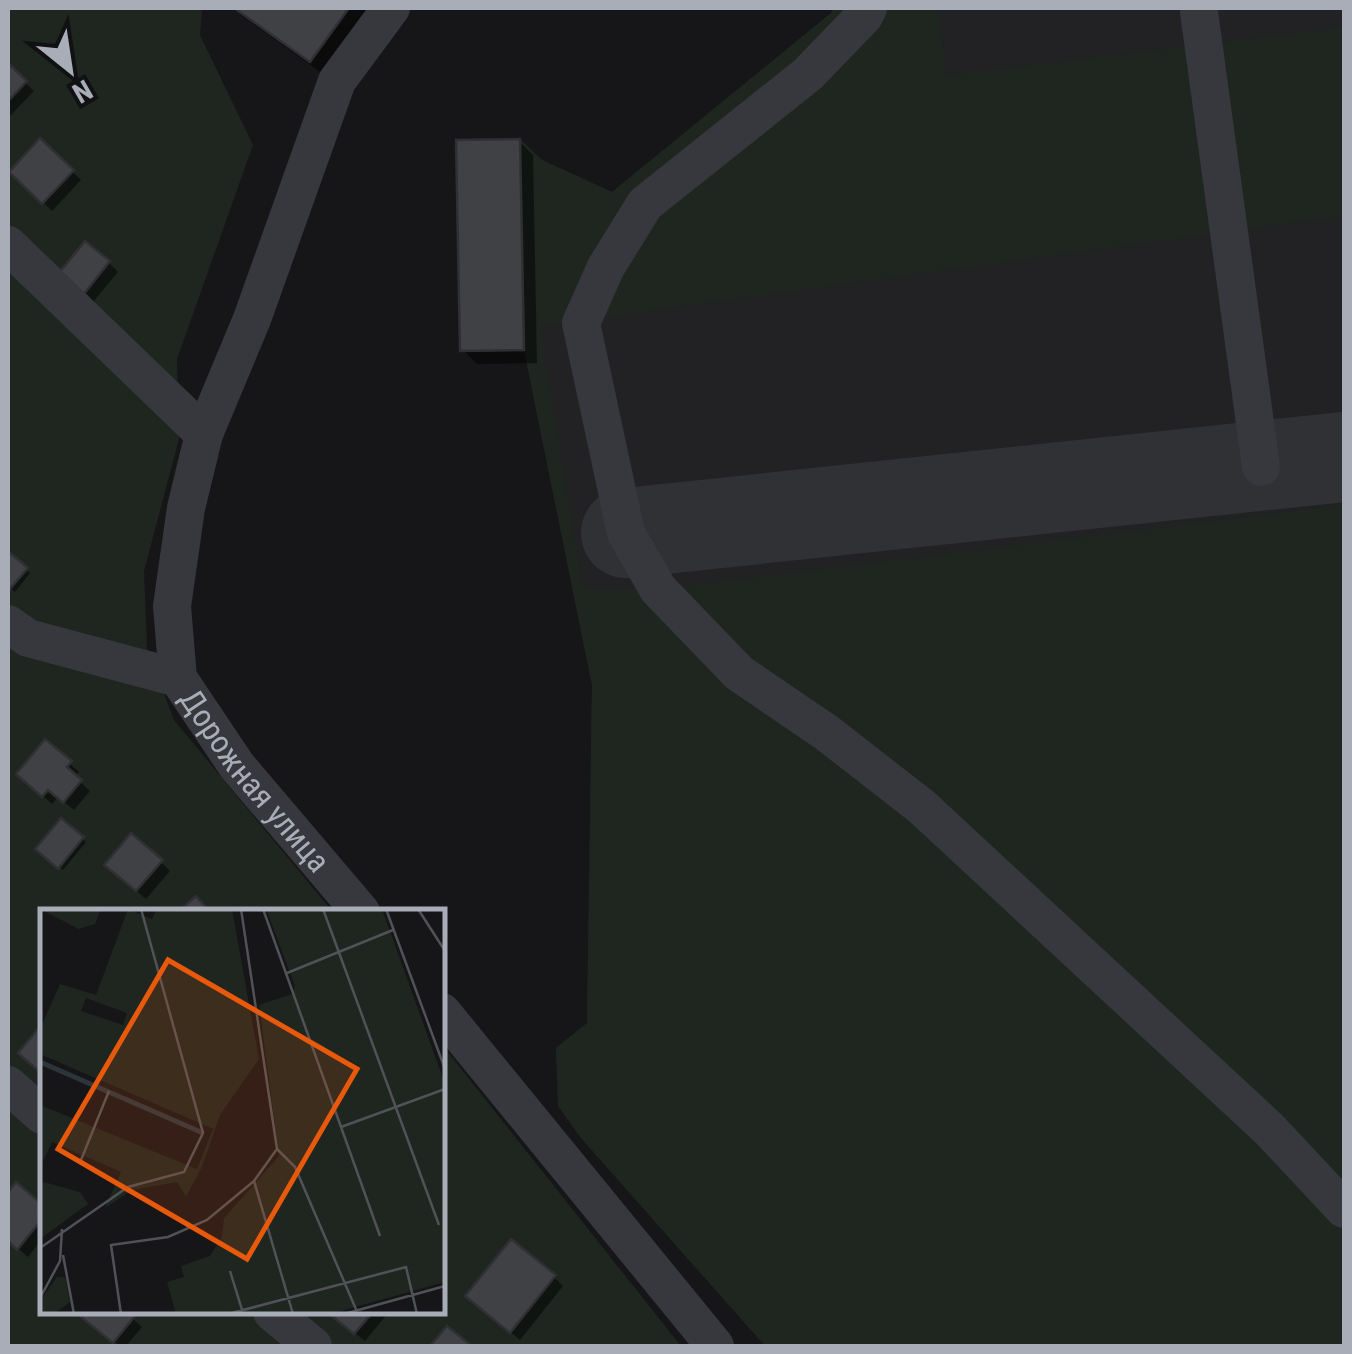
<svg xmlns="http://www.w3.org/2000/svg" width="1352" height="1354" viewBox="0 0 1352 1354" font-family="'Roboto Condensed',sans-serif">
<rect width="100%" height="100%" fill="#161618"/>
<!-- built -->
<path fill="#222225" d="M834 8H1344V1346H765L581 1138 558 1106 556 1048 587 1023 592 685 524 350 520 139 542 160 612 192 831 13Z"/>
<!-- green -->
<path fill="#1e261f" d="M8 8H202L200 35 253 145 177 359 179 439 144 571 147 648 174 720 332 911 42 912V1312H442L443 1046 681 1346H8Z
M834 8H938L947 75 1344 27V216L540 326 583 589H658L1344 505V1346H765L581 1138 558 1106 556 1048 587 1023 592 685 524 350 520 139 542 160 612 192 831 13Z"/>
<!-- shadow -->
<path fill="#0007" d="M231 8H381L330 79Z
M8 66 34 91 8 118Z
M41 141 81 180 52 211 12 172Z
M519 141 533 155 537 363 477 364 463 350Z
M109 263 118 272 93 302 70 283Z
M8 554 30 573 15 592 8 586Z
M46 743 79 772 75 777 90 791 74 810 58 797 52 804 28 783Z
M62 821 86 842 63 870 38 849Z
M161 862 170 871 146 899 116 874Z
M16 1186 42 1207V1239L28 1257 8 1240V1196Z
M554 1277 563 1286 520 1340 477 1305Z
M78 1312H125L142 1327 126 1346H120Z
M328 1312H389L365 1341Z"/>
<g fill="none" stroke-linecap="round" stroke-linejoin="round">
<!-- taxiway -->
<path stroke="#303135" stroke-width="90" d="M626 533 1344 457"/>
</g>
<!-- building -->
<path fill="#404145" stroke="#303034" stroke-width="2.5" d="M234 8H349L310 62Z
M8 63 27 81 8 101Z
M40 138 74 170 42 204 9 172Z
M520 139 524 350 460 351 456 140Z
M85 241 110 261 83 295 58 274Z
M8 551 28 568 9 590 8 589Z
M45 739 72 761 67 767 82 780 63 803 48 790 42 797 16 774Z
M61 818 84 837 58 869 35 849Z
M131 833 163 860 136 891 104 865Z
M196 896 210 912H178Z
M42 1024V1074L18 1053Z
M16 1182 42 1204V1219L17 1250 8 1241V1192Z
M511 1239 556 1275 510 1333 465 1296Z
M75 1312H129L135 1316 113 1343Z
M327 1312H373L354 1334Z
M447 1326 472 1346H430Z"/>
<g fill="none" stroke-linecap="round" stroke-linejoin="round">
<!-- minor -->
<g stroke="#37383d" stroke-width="38">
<path d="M868 8 864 16 808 74 645 204 606 267 581 323 626 533 658 589 739 673 827 733 922 807 1269 1129 1344 1209"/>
<path d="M1199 12 1261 467"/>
<path id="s1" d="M8 245 204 434 186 508 172 606 178 678 237 766 361 912"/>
<path d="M204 434 252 319 337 81 391 8"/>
<path d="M8 624 28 638 178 678"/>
<path d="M442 1012 715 1346"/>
<path d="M8 1085 42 1115"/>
<path d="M272 1312 313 1346"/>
</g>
</g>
<g text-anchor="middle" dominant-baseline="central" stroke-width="8" stroke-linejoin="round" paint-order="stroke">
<!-- street labels -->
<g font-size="32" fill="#a8adb8" stroke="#111113">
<text stroke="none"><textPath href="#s1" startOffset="648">Дорожная улица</textPath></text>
</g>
</g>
<!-- overview -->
<g transform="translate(40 909)">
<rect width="405" height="405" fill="#161618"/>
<path d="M0 0H61L55 15 39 20ZM88 0 112 10 117 0H192L219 150 180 206 162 258 146 288 137 273 92 281 65 299 81 263 12 233 0 258V196L157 260 173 220 0 145V120L20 75 56 86ZM46 89 87 104 83 116 41 102ZM226 0H342L405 175V373L290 405H136L127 373 144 368 141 357 170 347 182 328 184 309 239 247 219 96 252 85 255 77ZM0 272 40 283 48 295 0 330ZM17 368H25L30 393 14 405H0V392Z" fill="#1e261f" fill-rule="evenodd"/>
<path fill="none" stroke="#2c353c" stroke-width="5" d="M0 153 163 224"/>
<path fill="none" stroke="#505258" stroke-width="2.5" d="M201 0 237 240 214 272 253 405M223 0 340 327M283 0 399 316M346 0 405 160M378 0 405 42M247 64 353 21M301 218 405 180M237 240 255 258 318 405M41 251 69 182M0 339 88 278 144 263 163 224 101 0M23 346 34 405M190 362 203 404M0 389 20 352 22 320M81 405 71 336 128 328 167 311 214 272M188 405 366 358 377 405M304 405 405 377"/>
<path fill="#e8590c" fill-opacity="0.15" stroke="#e8590c" stroke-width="5" d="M128 51 317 160 207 350 18 240Z"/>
<rect width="405" height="405" fill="none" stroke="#a8adb8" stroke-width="5"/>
</g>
<!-- border -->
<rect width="1352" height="1354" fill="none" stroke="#a8adb8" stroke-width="20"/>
<!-- north arrow -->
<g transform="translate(70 70) rotate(150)" stroke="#111113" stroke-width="8" paint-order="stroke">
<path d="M0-8L18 38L0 25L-18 38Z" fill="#a8adb8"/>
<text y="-15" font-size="28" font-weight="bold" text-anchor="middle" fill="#a8adb8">N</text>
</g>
</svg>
